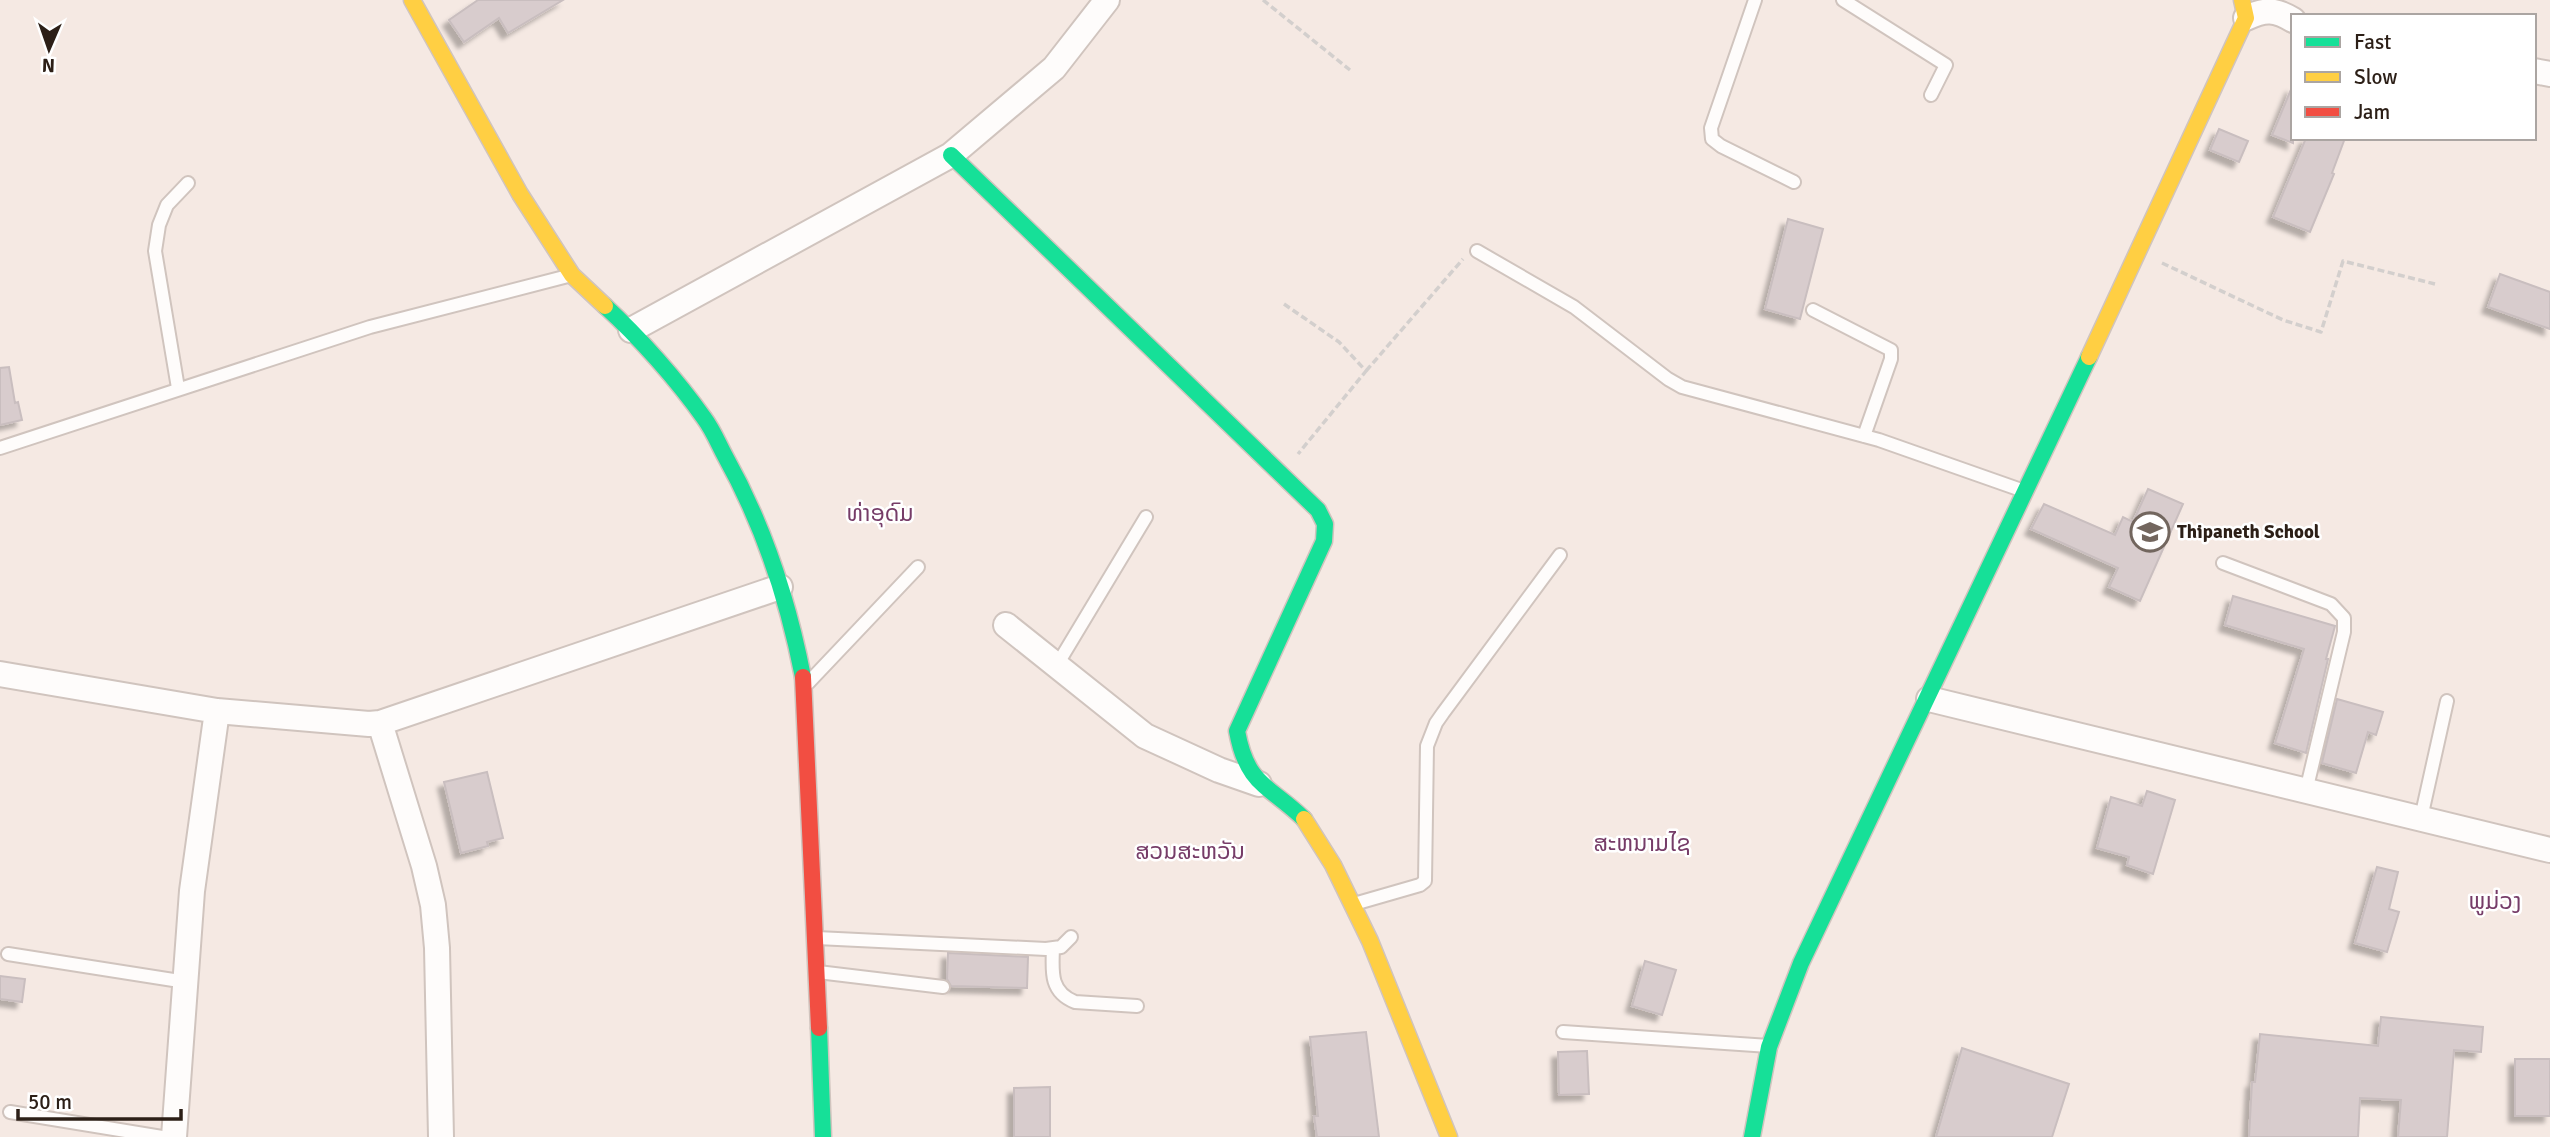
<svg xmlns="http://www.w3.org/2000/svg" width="2550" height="1137" viewBox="0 0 2550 1137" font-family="Signika,'Noto Sans Lao',sans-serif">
<defs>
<filter id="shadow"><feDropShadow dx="-6" dy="6" stdDeviation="2" flood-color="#0004"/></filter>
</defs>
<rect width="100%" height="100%" fill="#f5e9e3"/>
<!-- building -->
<path fill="#d8cccd" stroke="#c9bebf" stroke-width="2" filter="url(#shadow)" d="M478 0H563L508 33 499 18 464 42 449 20Z
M2292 87H2293V143L2272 135Z
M2219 129 2248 141 2239 162 2210 150Z
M2306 138H2345L2332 173 2334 174 2310 232 2273 217Z
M1788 219 1823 229 1800 319 1765 309Z
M2500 274 2550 292V329L2488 307Z
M9 367 15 403 18 402 22 420 0 425V368Z
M2148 489 2183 504 2140 601 2109 587 2118 568 2031 529 2044 504 2115 535 2123 517 2133 522Z
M2233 596 2335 626 2326 659H2328L2306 753 2275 743 2304 649 2225 625Z
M2337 699 2383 712 2376 735 2368 732 2356 773 2322 763Z
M487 772 503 838 487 842 488 846 461 853 444 782Z
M2147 791 2175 800 2153 874 2127 865 2129 857 2097 848 2111 797 2142 806Z
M2377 867 2398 872 2389 909 2399 912 2387 952 2355 943Z
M948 953 1028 957 1027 988 951 986 947 979Z
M1645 961 1676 970 1662 1015 1632 1006Z
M0 976 25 979 22 1002 0 999Z
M2381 1017 2483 1027 2481 1052 2454 1050 2447 1137H2398L2401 1100 2360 1098 2358 1137H2249L2252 1082H2255L2260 1034 2378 1046Z
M1366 1032 1379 1137H1317L1314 1116H1318L1310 1037Z
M1962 1048 2069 1084 2052 1137H1936Z
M1587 1051 1589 1094 1559 1095 1558 1052Z
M2515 1059H2550V1116H2515Z
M1050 1087V1137H1014V1088Z"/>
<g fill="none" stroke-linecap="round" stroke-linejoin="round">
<!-- lane casing -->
<g stroke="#d0c4be" stroke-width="16">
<path id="lane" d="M1755 0 1711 128 1712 139 1721 146 1794 182
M1843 0 1946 65 1931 95
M1477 251 1574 307 1668 379 1682 387 1879 440 2024 491
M1813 310 1891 350V359L1864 436
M178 388 155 251 159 225 167 205 188 183
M0 448 370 327 568 276
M2223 563 2331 604 2344 618V632L2306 791
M1057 665 1146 517
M808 683 918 567
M2421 818 2447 701
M1354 904 1420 885 1425 881 1427 746 1436 723 1443 713 1560 555
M817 938 1046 949 1061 947 1071 937
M1053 949C1052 972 1050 992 1075 1002L1137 1006
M8 954 186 982
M818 972 943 987
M1563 1032 1769 1046
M10 1112 162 1137"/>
</g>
<!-- street casing -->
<g stroke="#d0c4be" stroke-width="28">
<path id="street" d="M2246 18C2265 9 2275 9 2293 20
M2534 71 2550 74
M631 330 951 155 1054 68 1107 0
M1006 625 1145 736 1219 770 1259 784
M0 674 217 711 369 724 380 723 780 587
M1929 699 2550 850
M380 723 424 866 433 905 437 948 441 1137
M174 1137 192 891 217 711"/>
</g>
<!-- fast casing -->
<g stroke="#d0c4be" stroke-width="19">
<path id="fast" d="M951 155 1318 510 1325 524 1324 541 1237 731C1247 786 1269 785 1304 819
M605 306C639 337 678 381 704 418 713 430 718 443 725 456 763 524 788 600 803 677
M819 1028 823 1137
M1752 1137 1769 1047 1801 963 2089 357"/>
</g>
<!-- slow casing -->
<g stroke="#d0c4be" stroke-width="19">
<path id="slow" d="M412 0 520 194 572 275 605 306
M2089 357 2246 18 2242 0
M1304 819 1333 865 1370 941 1449 1137"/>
</g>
<!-- jam casing -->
<g stroke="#d0c4be" stroke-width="19">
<path id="jam" d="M803 677 819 1028"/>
</g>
<!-- path -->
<path stroke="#d3cfcd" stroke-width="3.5" stroke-dasharray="7 3.5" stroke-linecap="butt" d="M1263 0 1350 70
M2162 263 2283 320 2321 332 2343 261 2435 284
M1284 304 1339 342 1366 371 1298 454
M1366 371 1463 259"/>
<!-- lane -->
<use href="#lane" stroke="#fefcfb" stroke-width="12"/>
<!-- street -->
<use href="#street" stroke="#fefcfb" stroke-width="24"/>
<!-- fast -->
<use href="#fast" stroke="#16e098" stroke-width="16"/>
<!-- slow -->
<use href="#slow" stroke="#ffcf43" stroke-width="16"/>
<!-- jam -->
<use href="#jam" stroke="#f24e42" stroke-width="16"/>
</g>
<!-- icons -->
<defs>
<g id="school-ring" transform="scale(2.0125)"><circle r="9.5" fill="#fff" stroke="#72665e" stroke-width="1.5"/><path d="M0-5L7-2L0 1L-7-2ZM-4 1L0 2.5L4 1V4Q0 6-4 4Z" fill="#72665e"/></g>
</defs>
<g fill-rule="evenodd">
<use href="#school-ring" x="2150" y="532"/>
</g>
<g text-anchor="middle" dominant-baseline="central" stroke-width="5" stroke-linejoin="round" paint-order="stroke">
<!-- poi labels -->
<g font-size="19" font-weight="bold" fill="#2c1f17" stroke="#fff" text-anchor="start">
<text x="2177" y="532">Thipaneth School</text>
</g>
<!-- quarter labels -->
<g font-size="23" fill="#763c68" stroke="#fff">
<text x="880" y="513">ທ່າອຸດົມ</text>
<text x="1642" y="843">ສະຫນາມໄຊ</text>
<text x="1190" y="851">ສວນສະຫວັນ</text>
<text x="2495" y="901">ພູມ່ວງ</text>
</g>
</g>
<!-- legend -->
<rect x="2291" y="14" width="245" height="126" fill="#ffffff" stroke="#aba5a2" stroke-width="2"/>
<rect x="2305" y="37" width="35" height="10" fill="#16e098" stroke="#aba5a2" stroke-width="2"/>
<text x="2354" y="49" font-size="21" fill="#2c1f17">Fast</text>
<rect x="2305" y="72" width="35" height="10" fill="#ffcf43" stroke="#aba5a2" stroke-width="2"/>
<text x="2354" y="84" font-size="21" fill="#2c1f17">Slow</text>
<rect x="2305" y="107" width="35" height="10" fill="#f24e42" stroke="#aba5a2" stroke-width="2"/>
<text x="2354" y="119" font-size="21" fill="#2c1f17">Jam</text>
<!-- north arrow -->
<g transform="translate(49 49) rotate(182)" stroke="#ffffff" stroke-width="5" paint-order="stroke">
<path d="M0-5L12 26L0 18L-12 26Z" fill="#2c1f17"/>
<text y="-10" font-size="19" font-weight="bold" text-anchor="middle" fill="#2c1f17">N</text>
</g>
<!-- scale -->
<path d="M18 1109v10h163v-10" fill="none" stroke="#2c1f17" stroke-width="3.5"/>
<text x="28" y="1109" font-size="21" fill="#2c1f17" stroke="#ffffff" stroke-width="5" paint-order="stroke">50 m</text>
</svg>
